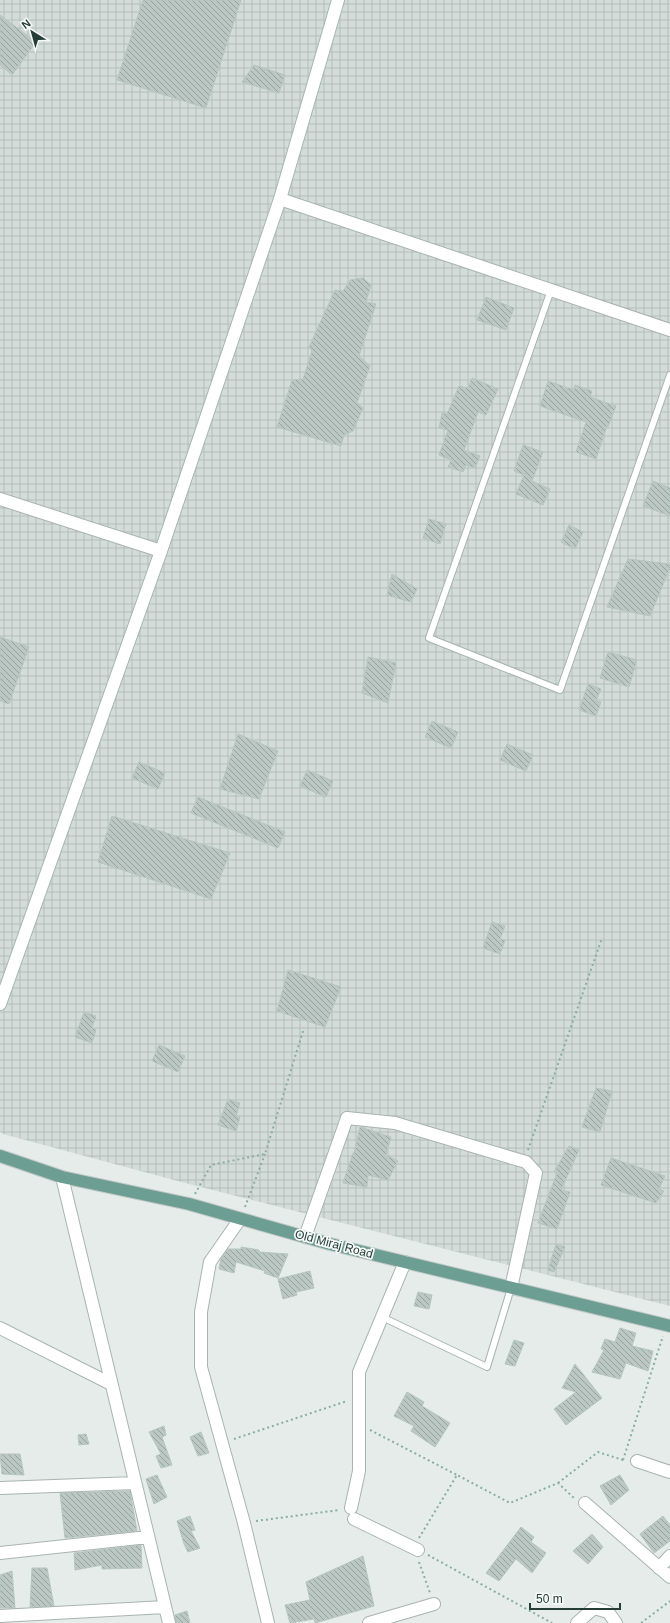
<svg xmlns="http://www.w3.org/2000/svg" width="670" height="1623" viewBox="0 0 670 1623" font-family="Helvetica,sans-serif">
<defs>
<pattern id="industrial-grid" width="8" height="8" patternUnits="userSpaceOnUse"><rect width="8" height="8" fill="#d3dcd8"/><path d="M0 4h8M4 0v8" fill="none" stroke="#b5beba"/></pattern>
<pattern id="building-back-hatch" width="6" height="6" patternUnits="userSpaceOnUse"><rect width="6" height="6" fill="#bac7c2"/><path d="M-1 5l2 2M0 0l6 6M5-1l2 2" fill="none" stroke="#97a39e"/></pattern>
</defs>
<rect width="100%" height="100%" fill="#e5ece9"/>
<!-- industrial -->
<path fill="url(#industrial-grid)" d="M0 0H670V1306L185 1183 3 1134 0 1132Z"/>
<!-- building -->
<path fill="url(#building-back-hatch)" stroke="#b7c6c0" d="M143 0H241L206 108 117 80Z
M0 15 36 42 12 75 0 65Z
M254 65 285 75 279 93 242 82Z
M363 278 371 285 366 302 376 304 359 356 370 366 357 403 363 408 353 431 344 435 341 446 277 427 292 380 303 379 312 351 309 347 335 290 343 291 350 280Z
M486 297 514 308 506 330 477 320Z
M472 378 498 389 486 415 478 412 464 450 480 456 475 468 466 465 463 472 448 467 451 460 439 455 448 430 439 428 442 413 447 414 459 386 468 388Z
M548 381 574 390 575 385 592 391 590 397 616 406 608 427 607 426 596 459 576 452 586 422 540 406Z
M523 445 543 452 532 481 550 489 543 505 516 494 524 475 514 471Z
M653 481 670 488V516L643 506Z
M429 519 446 524 440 544 423 538Z
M569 525 583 532 575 549 561 542Z
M628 559 670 564V568L650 616 607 607Z
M392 574 417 589 411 602 387 595Z
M0 637 29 647 9 704 0 701Z
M608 652 637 660 629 687 600 678Z
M368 657 396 663 388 703 362 693Z
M588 684 601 689 596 701 601 702 596 716 579 710Z
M432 721 458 732 451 748 425 737Z
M238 734 278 751 259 799 220 789Z
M507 744 533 755 526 771 500 760Z
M139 762 165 773 158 789 132 778Z
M307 770 333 781 326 797 300 786Z
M198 797 285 832 278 848 191 813Z
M112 816 230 853 211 899 98 862Z
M492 922 505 926 500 939 505 940 500 954 483 948Z
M288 970 341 987 325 1027 277 1011Z
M84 1012 96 1016 92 1028 96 1030 92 1043 75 1037Z
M159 1045 185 1056 178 1072 152 1061Z
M596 1088 612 1091 600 1132 582 1127Z
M228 1099 240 1103 236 1116 240 1117 236 1131 218 1125Z
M360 1127 391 1137 386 1155 398 1161 388 1180 368 1175 367 1187 343 1183 353 1153H354Z
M569 1146 579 1150 561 1190 570 1192 557 1229 538 1223 557 1173 554 1172Z
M611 1158 665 1176 659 1189 664 1191 656 1203 601 1185Z
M556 1244 565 1247 554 1272 548 1270Z
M241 1247 259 1250V1252L288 1254 278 1278 264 1273 265 1271 236 1262 234 1273 219 1269 221 1259 228 1249H241Z
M310 1271 314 1288 296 1292 297 1295 283 1299 278 1279Z
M418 1292 432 1295 429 1309 414 1306Z
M620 1328 636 1333 632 1346 653 1351 648 1371 626 1363 620 1379 592 1372 604 1350 601 1349 605 1339 615 1342Z
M514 1340 524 1343 515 1366 505 1364Z
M575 1364 602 1398 566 1425 554 1409 576 1392 562 1388Z
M407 1392 424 1402 422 1406 450 1423 435 1447 411 1431 414 1426 394 1416Z
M164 1426 166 1435 162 1437 172 1465 161 1468 156 1456 161 1454 149 1432Z
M201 1432 209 1453 198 1456 190 1437Z
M86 1434 89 1444 79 1445 78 1435Z
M0 1454H20L24 1475 2 1474Z
M157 1475 167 1497 154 1504 146 1479Z
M620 1475 629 1490 611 1505 600 1486Z
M130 1491 137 1531 65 1538 60 1493Z
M190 1516 195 1530 191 1531 200 1548 188 1552 184 1544 177 1521Z
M663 1516 670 1525V1541L654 1553 640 1534Z
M521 1527 534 1537 531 1542 546 1553 532 1573 516 1559 499 1581 486 1573Z
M592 1534 603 1547 588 1564 573 1551Z
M141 1545 142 1568 102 1569V1565L75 1570 74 1553Z
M363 1556 374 1606 315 1623 314 1619 290 1623 285 1605 310 1600 306 1582Z
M32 1568H47L54 1606 30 1607Z
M12 1571 15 1608H0V1575Z
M187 1611 190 1623H176L175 1615Z"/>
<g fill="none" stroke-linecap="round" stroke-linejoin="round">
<!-- service casing -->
<g stroke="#a8b4b0" stroke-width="8">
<path id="service" d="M551 290 429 638 560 690 670 375
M382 1317 487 1367 511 1288"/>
</g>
<!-- minor casing -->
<g stroke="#a8b4b0" stroke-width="14">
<path id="minor" d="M280 199 670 330
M0 499 161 551
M62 1177 169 1623
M240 1219 210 1262 201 1312V1367L244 1523 268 1623
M305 1237 347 1118 395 1123 526 1162 536 1173 511 1288
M0 1328 111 1384
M637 1461 670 1472
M0 1488 135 1483
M585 1503 670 1577
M351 1508 359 1471V1372L405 1262
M354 1519 418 1550
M0 1553 148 1537
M659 1568 670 1556
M0 1616 165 1607
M369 1623 434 1604
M577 1623 594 1608 608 1612 616 1623"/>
</g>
<!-- secondary casing -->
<g stroke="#a4b7b1" stroke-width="14">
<path id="secondary" d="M0 1004 161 551 280 199 338 0"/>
</g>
<!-- primary casing -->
<g stroke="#c2c9c7" stroke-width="14">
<path id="primary" d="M0 1156 62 1177 189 1204 330 1244 670 1326"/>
</g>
<!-- path -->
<path stroke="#88ada3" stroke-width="2" stroke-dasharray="2 3" stroke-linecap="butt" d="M528 1150 602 938
M195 1194 211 1165 265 1154 304 1028
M245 1207 265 1154
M370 1430 457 1475
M234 1439 347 1401
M623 1460 663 1336
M558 1483 598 1452 623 1460
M256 1521 339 1510
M419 1538 457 1475 510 1503 558 1483 575 1499
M428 1555 552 1623
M419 1562 430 1593
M641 1623 670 1601"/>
<!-- service -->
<use href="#service" stroke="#fff" stroke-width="6"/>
<!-- minor -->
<use href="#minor" stroke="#fff" stroke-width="12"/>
<!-- secondary -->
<use href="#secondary" stroke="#fff" stroke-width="12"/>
<!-- primary -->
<use href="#primary" stroke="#6d9e93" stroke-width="12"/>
</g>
<g text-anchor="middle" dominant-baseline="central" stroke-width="3.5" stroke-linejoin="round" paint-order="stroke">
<!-- street labels -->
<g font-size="12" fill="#253d37" stroke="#f5f9f7">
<text transform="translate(334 1244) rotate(15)">Old Miraj Road</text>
</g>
</g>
<!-- north arrow -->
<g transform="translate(32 32) rotate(323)" stroke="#f5f9f7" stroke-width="3" paint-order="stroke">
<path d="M0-3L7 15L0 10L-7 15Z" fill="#253d37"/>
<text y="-6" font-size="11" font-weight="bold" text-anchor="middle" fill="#253d37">N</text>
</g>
<!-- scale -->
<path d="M530 1603v6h90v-6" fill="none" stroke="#253d37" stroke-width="2"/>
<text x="536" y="1603" font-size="12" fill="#253d37" stroke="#f5f9f7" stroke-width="3" paint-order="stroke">50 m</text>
</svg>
